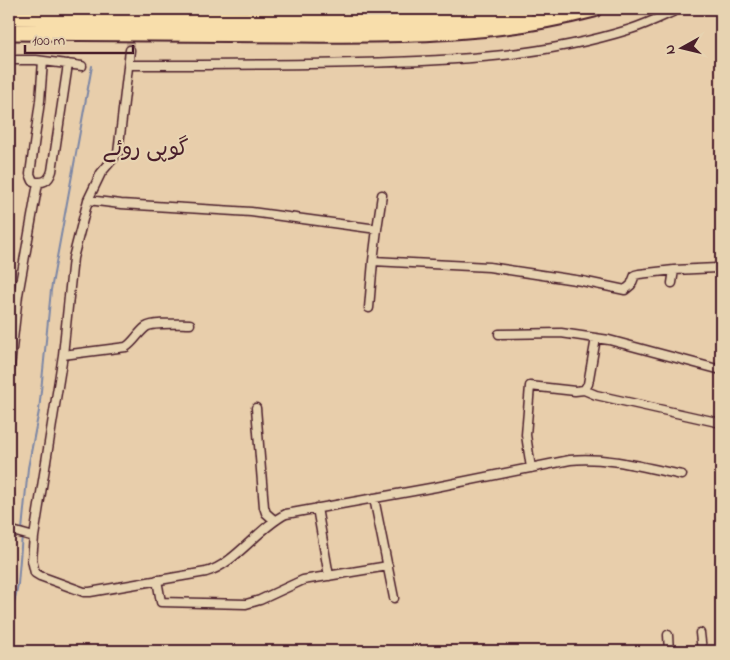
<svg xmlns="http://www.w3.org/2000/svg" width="730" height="660" viewBox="0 0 730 660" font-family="'Indie Flower','Playpen Sans Arabic',sans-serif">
<rect width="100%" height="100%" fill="#e8ceab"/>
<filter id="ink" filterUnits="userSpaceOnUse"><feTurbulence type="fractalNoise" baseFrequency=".02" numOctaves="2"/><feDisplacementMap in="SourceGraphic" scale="10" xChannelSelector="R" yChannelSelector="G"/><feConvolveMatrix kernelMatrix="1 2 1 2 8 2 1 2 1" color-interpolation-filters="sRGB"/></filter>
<g filter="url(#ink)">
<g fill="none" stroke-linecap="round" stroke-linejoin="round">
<!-- stream -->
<path stroke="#7b86a5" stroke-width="2" d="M22 530 28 468 39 411 51 290 92 66
M9 627 18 584 22 535
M9 644 13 651"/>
<!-- street-tunnel -->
<path stroke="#c8ab91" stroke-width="8" stroke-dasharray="8 4" stroke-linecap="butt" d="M130 50V31"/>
<!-- street casing -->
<g stroke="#4a1f2b" stroke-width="11">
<path id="street" d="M130 50 118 153 101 173 88 200 73 258 63 355 34 537 32 560 35 573 40 576 84 592H90L206 572C234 565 259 527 286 514L436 487 570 460C607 456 646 468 682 475
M9 60H36L82 66
M43 61 40 101 30 174 33 181C43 184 49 181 52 171L68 64
M128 65C205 65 281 65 358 63 451 61 542 57 631 29 647 24 663 16 679 9
M88 200 121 204 251 212 377 229 373 261 489 267 582 281 625 290 631 285 635 275 639 274 674 270 672 283
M377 229 382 195
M674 270 717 268
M369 308 373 261
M499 334 561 333 609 340 721 370
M63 355 126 347C134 342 138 333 146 327 153 322 179 324 190 324
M9 376 18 295 38 183
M584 390 596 395 721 423
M256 408 264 507 266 513 274 520
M531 468 526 435 530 386 575 391 584 390 588 384 596 338
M374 498 394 598
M317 508 329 576
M9 530 34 537
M157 580 161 602 246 604 260 600 303 580 388 566
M700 633 702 651
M668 635 669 651"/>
</g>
<!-- highway casing -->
<g stroke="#4a1f2b" stroke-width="19">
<path id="highway" d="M9 17 405 20 476 16 526 9
M9 32C106 33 203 34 300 34 402 35 495 35 594 9"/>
</g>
<!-- street -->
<use href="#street" stroke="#e7d3b1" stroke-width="8"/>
<!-- highway -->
<use href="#highway" stroke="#f8deab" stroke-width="15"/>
</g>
</g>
<g text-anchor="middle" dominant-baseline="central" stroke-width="4.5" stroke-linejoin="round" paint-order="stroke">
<!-- quarter labels -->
<g font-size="22" fill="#4a1f2b" stroke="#e7d3b1">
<text x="146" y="150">گوپی روئے</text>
</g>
</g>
<!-- margin -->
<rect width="730" height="660" fill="none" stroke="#e7d3b1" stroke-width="30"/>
<rect x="15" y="15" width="700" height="630" fill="none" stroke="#4a1f2b" stroke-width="2" filter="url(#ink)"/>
<!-- north arrow -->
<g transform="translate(682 48) rotate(262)" stroke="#e7d3b1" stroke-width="4" paint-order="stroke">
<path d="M0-4L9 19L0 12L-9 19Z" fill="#4a1f2b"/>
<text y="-8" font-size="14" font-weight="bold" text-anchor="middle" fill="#4a1f2b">N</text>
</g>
<!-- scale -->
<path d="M25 45v8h108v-8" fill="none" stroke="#4a1f2b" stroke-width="2.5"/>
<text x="32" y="45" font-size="15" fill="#4a1f2b" stroke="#e7d3b1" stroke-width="4" paint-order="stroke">100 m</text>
</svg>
